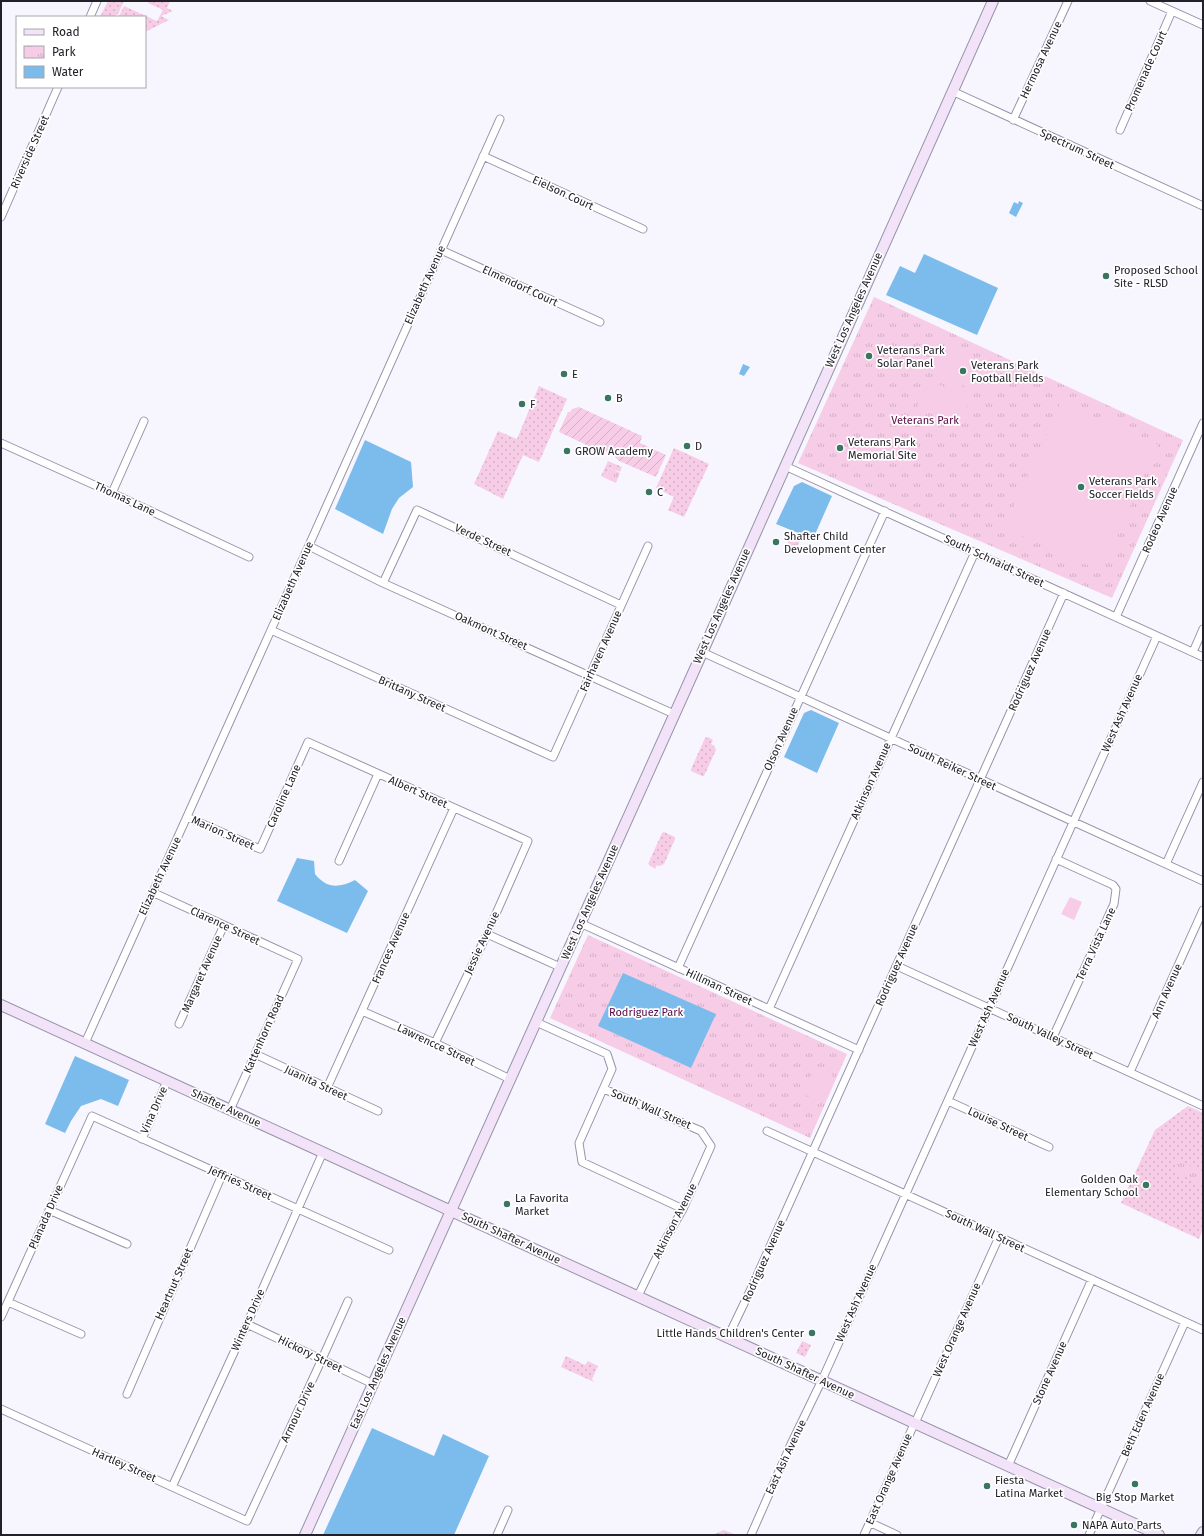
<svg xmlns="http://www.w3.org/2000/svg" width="1204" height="1536" viewBox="0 0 1204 1536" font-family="'Fira Sans',sans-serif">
<defs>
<pattern id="grass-dots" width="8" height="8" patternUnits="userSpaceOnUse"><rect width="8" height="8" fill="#f7cce6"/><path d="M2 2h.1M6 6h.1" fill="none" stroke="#d3afc5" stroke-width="1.8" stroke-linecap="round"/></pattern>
<pattern id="park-tufts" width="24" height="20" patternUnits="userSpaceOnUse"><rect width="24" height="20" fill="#f7cce6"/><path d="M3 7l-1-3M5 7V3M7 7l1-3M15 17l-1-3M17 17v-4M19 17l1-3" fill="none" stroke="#d3afc5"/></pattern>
<pattern id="garden-furrows" width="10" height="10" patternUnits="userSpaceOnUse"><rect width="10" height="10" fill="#f7cce6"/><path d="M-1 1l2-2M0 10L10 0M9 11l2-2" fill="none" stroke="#d3afc5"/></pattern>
</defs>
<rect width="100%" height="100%" fill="#f7f6ff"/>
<!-- grass -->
<path fill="url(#grass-dots)" d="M108 1H124L118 14 112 17H100Z
M149 1H170L167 8 173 11 161 16 169 20 145 32V17H115L119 16 124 6 157 21 163 10 148 3Z
M539 386 567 399 539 462 523 455 503 499 474 484 498 431 517 439Z
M674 448 709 464 684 517 668 510 674 497 656 488Z
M608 461 622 467 620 472 610 468 605 478 601 476Z
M708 737 713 740 711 744 714 746 716 750 704 776H702L691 771V769L705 738Z
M664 832 675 837V839L664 864 660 866 657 865 655 869 648 864 662 833Z
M1188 1106 1203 1113V1229L1199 1239 1121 1203 1155 1130Z
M802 1341 811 1345 805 1357 796 1353Z
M566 1356 585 1365 588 1361 598 1366 592 1379 594 1382 561 1367Z
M724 1530 736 1535H712Z"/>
<!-- park -->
<path fill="url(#park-tufts)" d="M874 297 1183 440 1112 598 798 463Z
M610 468 620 473 616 483 605 478Z
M790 536 800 541 796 549 787 544Z
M588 935 847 1054 810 1138 550 1018Z
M1178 1160 1203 1172V1185L1173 1171Z"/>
<!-- garden -->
<path fill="url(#garden-furrows)" d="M579 407 642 436 640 443 666 455 656 477 619 461 611 453 595 449 559 432 568 412H570L572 409Z"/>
<!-- pitch -->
<path fill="#f7cce6" d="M938 345 999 370 988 396 927 371Z
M928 380 971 398 960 424 917 406Z
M1061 402 1158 445 1101 571 1004 528Z
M1070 897 1082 902 1074 920 1061 914Z
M815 1067 833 1075 821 1102 803 1094Z"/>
<!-- water -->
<path fill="#7bbced" d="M1019 201 1023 203 1016 217 1009 213 1014 202 1018 204Z
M924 254 998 288 977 335 886 295 900 266 915 273Z
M743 364 750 367 744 376 739 374Z
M365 440 411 462 413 487 399 498 392 509 383 534 335 509Z
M802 482 832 496 813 539 776 524 794 486Z
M811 710 839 723 817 773 784 757 804 713Z
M297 858 314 861 315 874C327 889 339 888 355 880L368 891 347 933 277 901Z
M623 973 716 1014 691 1068 598 1026Z
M75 1056 129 1080 118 1106 101 1099 81 1106 71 1121 65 1133 45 1124Z
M372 1428 434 1456 443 1434 489 1456 454 1535H323Z"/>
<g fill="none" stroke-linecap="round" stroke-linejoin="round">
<!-- street casing -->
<g stroke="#9794a9" stroke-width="9">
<path id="street" d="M1150 1 1203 25
M90 17 97 1
M952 91 1203 206
M1013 120 1068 1
M1120 130 1172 11
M483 156 643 229
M1 217 58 87
M441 250 600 322
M1 443 112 493 249 557
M785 466 1203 657
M112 493 144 421
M309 546 383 583 674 714
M383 583 417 510 621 605
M1116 617 1203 423
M271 630 553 757 648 546
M702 652 1203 881
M1193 652 1203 629
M187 817 260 849 308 742 528 841 487 934 435 1043
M339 861 378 774
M1166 864 1203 782
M152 892 298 959 230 1110
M580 923 859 1050
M487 934 560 967
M897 966 1203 1106
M678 968 885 511
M769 1009 975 552
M362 1011 435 1043 510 1079
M536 1022 607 1054 612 1069 579 1143 582 1162 683 1209
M179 1024 224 925
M1053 1037 1114 904 1116 889 1113 885 1056 859
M85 1043 271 630 500 119
M255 1054 378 1111
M1130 1072 1203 910
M327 1088 454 808
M604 1089 701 1131 711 1146 683 1209 664 1242 638 1296
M948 1101 1049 1147
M767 1131 1203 1330
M142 1139 167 1081
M49 1210 127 1244
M8 1302 81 1334
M1 1317 92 1116 389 1250
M247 1324 373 1384
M728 1337 750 1291 1064 593
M127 1394 222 1175
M1 1409 247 1521 322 1359 348 1301
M915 1423 999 1237
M1008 1466 1092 1279
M172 1487 247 1324 323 1152
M869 1522 897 1535
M497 1535 508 1510
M751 1535 791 1444 822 1380 1157 636
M864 1535 915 1422
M1089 1535 1185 1322"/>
</g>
<!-- secondary casing -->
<g stroke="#9794a9" stroke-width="12">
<path id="secondary" d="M1 1005 1159 1535
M305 1535 685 691 993 1
M1201 1535 1203 1532"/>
</g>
<!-- street -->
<use href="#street" stroke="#fff" stroke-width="7"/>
<!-- secondary -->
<use href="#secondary" stroke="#f3e3f9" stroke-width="10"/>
</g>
<!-- markers -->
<g fill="#3a7560" stroke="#fff" stroke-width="1.5">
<circle cx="1106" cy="276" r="4"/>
<circle cx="869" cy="356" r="4"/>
<circle cx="963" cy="371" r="4"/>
<circle cx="564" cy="374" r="4"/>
<circle cx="608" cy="398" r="4"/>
<circle cx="522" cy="404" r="4"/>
<circle cx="687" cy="446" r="4"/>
<circle cx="840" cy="448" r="4"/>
<circle cx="567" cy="451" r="4"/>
<circle cx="1081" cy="487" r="4"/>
<circle cx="649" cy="492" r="4"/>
<circle cx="776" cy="542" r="4"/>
<circle cx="1146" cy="1185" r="4"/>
<circle cx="507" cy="1204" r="4"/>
<circle cx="812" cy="1333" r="4"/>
<circle cx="1135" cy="1484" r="4"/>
<circle cx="987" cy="1486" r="4"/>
<circle cx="1074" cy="1525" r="4"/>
</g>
<g text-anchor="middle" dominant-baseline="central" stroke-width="3.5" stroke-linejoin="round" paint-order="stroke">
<!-- street labels -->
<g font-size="11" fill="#222129" stroke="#fff">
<text transform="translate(1041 60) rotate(-65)">Hermosa Avenue</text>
<text transform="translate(1146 71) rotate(-66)">Promenade Court</text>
<text transform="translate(1077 149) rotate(25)">Spectrum Street</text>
<text transform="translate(30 152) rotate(-66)">Riverside Street</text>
<text transform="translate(563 193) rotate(25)">Eielson Court</text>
<text transform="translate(425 285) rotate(-66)">Elizabeth Avenue</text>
<text transform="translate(520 286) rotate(25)">Elmendorf Court</text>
<text transform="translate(854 310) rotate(-66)">West Los Angeles Avenue</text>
<text transform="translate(125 499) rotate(25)">Thomas Lane</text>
<text transform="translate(1160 520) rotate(-66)">Rodeo Avenue</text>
<text transform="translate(483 540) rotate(25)">Verde Street</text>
<text transform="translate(994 561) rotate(25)">South Schnaidt Street</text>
<text transform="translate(293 581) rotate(-66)">Elizabeth Avenue</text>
<text transform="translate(722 606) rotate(-66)">West Los Angeles Avenue</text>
<text transform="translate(491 631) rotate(24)">Oakmont Street</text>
<text transform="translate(601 651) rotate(-66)">Fairhaven Avenue</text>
<text transform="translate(1030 670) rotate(-66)">Rodriguez Avenue</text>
<text transform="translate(412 694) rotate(24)">Brittany Street</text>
<text transform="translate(1122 713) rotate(-66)">West Ash Avenue</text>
<text transform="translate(781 739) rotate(-66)">Olson Avenue</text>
<text transform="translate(952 767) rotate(25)">South Reiker Street</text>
<text transform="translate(871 781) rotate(-66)">Atkinson Avenue</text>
<text transform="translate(418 792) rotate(24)">Albert Street</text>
<text transform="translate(284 796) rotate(-66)">Caroline Lane</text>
<text transform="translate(223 833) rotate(24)">Marion Street</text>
<text transform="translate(160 876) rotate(-65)">Elizabeth Avenue</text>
<text transform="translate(590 902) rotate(-66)">West Los Angeles Avenue</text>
<text transform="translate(225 926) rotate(25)">Clarence Street</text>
<text transform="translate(482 943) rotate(-65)">Jessie Avenue</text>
<text transform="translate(1096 944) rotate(-65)">Terra Vista Lane</text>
<text transform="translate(391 948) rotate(-66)">Frances Avenue</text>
<text transform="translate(897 965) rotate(-66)">Rodriguez Avenue</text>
<text transform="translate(202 974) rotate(-66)">Margaret Avenue</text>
<text transform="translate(719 987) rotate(25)">Hillman Street</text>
<text transform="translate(1167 991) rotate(-66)">Ann Avenue</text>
<text transform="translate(989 1008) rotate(-66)">West Ash Avenue</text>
<text transform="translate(264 1034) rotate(-66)">Kattenhorn Road</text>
<text transform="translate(1050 1036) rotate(25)">South Valley Street</text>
<text transform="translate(436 1045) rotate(25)">Lawrencce Street</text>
<text transform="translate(316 1083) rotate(25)">Juanita Street</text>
<text transform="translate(226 1108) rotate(25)">Shafter Avenue</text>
<text transform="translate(651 1109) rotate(23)">South Wall Street</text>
<text transform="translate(154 1110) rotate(-66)">Vina Drive</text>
<text transform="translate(998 1124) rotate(25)">Louise Street</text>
<text transform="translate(240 1183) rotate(24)">Jeffries Street</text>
<text transform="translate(46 1217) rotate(-66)">Planada Drive</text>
<text transform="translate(675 1221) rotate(-63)">Atkinson Avenue</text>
<text transform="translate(985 1231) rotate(25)">South Wall Street</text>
<text transform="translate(511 1238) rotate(25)">South Shafter Avenue</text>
<text transform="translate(764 1261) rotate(-66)">Rodriguez Avenue</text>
<text transform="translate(174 1284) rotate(-66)">Heartnut Street</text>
<text transform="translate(856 1303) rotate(-66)">West Ash Avenue</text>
<text transform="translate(248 1320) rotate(-66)">Winters Drive</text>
<text transform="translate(957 1330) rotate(-66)">West Orange Avenue</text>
<text transform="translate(310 1354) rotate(26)">Hickory Street</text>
<text transform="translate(378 1373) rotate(-66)">East Los Angeles Avenue</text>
<text transform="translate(805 1373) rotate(25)">South Shafter Avenue</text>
<text transform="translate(1050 1373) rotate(-66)">Stone Avenue</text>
<text transform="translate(298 1412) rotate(-65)">Armour Drive</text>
<text transform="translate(1143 1415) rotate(-66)">Beth Eden Avenue</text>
<text transform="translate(786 1457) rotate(-65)">East Ash Avenue</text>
<text transform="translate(124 1465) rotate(24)">Hartley Street</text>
<text transform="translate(889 1479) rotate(-66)">East Orange Avenue</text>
</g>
<!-- poi labels -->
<g font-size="11" fill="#222129" stroke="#fff" text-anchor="start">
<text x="1114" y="270">Proposed School<tspan x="1114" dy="13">Site - RLSD</tspan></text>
<text x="877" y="350">Veterans Park<tspan x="877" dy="13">Solar Panel</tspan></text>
<text x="971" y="365">Veterans Park<tspan x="971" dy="13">Football Fields</tspan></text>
<text x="572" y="374">E</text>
<text x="616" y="398">B</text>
<text x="530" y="404">F</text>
<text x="848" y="442">Veterans Park<tspan x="848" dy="13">Memorial Site</tspan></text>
<text x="695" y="446">D</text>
<text x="575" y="451">GROW Academy</text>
<text x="1089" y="481">Veterans Park<tspan x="1089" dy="13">Soccer Fields</tspan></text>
<text x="657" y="492">C</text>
<text x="784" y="536">Shafter Child<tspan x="784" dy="13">Development Center</tspan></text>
<text x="1138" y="1179" text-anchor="end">Golden Oak<tspan x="1138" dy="13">Elementary School</tspan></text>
<text x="515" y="1198">La Favorita<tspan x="515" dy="13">Market</tspan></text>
<text x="804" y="1333" text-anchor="end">Little Hands Children's Center</text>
<text x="995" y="1480">Fiesta<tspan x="995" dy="13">Latina Market</tspan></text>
<text x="1135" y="1497" text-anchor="middle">Big Stop Market</text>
<text x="1082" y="1525">NAPA Auto Parts</text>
</g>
<!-- park labels -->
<g font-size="11" fill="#570743" stroke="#fff">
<text x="925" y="420">Veterans Park</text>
<text x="646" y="1012">Rodriguez Park</text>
</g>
</g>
<!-- border -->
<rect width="1204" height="1536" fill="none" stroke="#222129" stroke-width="4"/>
<!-- legend -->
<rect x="16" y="16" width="130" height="72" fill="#ffffff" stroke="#a7a6a9"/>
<rect x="24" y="29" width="20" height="6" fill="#f3e3f9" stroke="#a7a6a9"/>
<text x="52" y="36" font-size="12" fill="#222129">Road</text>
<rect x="24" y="46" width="20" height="12" fill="url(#park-tufts)" stroke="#a7a6a9"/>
<text x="52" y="56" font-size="12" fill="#222129">Park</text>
<rect x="24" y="66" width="20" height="12" fill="#7bbced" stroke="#a7a6a9"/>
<text x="52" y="76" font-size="12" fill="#222129">Water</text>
</svg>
